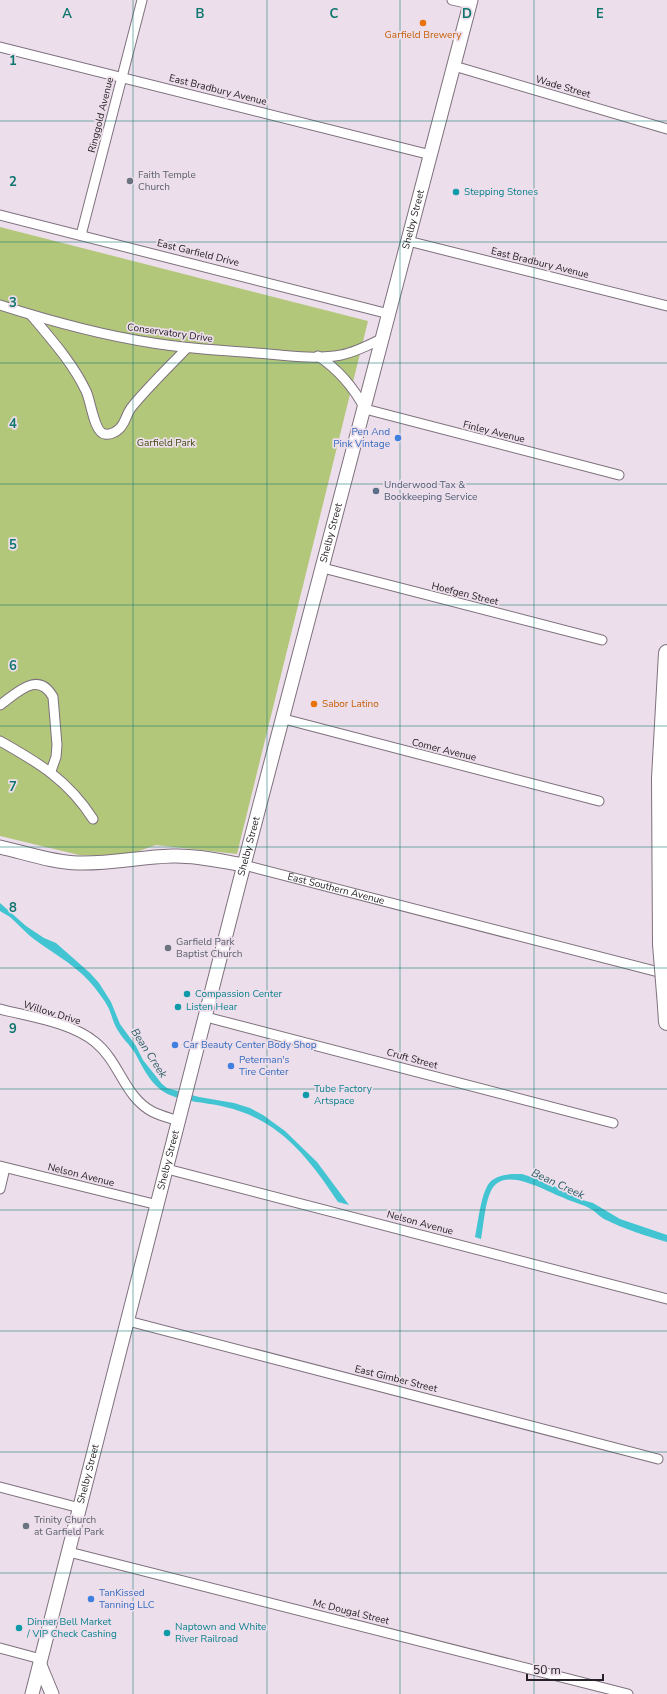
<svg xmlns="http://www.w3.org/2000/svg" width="667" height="1694" viewBox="0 0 667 1694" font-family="'Nunito Sans',sans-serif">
<rect width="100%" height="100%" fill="#eddeeb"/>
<!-- green -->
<path fill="#b3c77b" d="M0 227 368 321 237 854 156 845 122 857 79 855 0 836Z"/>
<!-- water -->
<path fill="#43c4d2" d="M0 903 26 926 44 938 56 943 90 973 99 983 111 1002 120 1024 136 1046 143 1060 162 1084 167 1088 199 1097 234 1103 250 1108 263 1115 285 1131 317 1162 349 1205 338 1202C309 1158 279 1119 225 1107 207 1102 177 1102 161 1090 149 1081 142 1066 135 1053 130 1045 122 1038 117 1029 113 1022 112 1016 109 1009 106 1002 94 986 88 980 71 962 49 951 30 936 23 930 17 923 10 917 7 915 3 913 0 911Z
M511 1174H522L546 1182 579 1199 593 1203 620 1219 667 1235V1242C646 1236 624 1229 604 1219 599 1216 595 1211 589 1208 582 1204 572 1202 564 1198 548 1192 512 1170 496 1184 485 1193 484 1225 481 1239L475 1237C478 1224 481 1190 491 1181 497 1176 504 1175 511 1174Z"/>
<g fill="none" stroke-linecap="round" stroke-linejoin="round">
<!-- street casing -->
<g stroke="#7e717d" stroke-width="11">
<g id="street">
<path d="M452 0 470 4"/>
<path d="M0 47 431 155"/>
<path d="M454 66 667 129"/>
<path d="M0 215 389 314"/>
<path d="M81 235 142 0"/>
<path d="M408 241 667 306"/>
<path d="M0 305C50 321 101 335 153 343 187 349 222 350 256 353 283 355 313 360 341 355 356 352 369 345 383 338"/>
<path d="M31 315C51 339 72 362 86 391 91 401 94 433 105 434 110 435 116 432 119 429 125 424 126 415 131 408 148 387 169 367 187 348"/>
<path d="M318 356C339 370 353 386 365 409L619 475"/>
<path d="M323 568 602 640"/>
<path d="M0 705C17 693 38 670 53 697L57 745 56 757 51 771"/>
<path d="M284 719 599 801"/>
<path d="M0 741C39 763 68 780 93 819"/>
<path id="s1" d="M244 865 666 974"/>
<path d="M0 1009C30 1017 71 1022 95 1042 120 1062 124 1097 153 1112 161 1116 170 1118 179 1121"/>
<path d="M206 1017 613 1123"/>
<path d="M0 1166 158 1205"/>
<path d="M167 1169 667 1299"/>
<path d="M0 1189 5 1168"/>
<path d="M128 1321 658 1459"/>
<path d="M0 1487 80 1508"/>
<path d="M69 1552 628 1694"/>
<path d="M0 1648 37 1658 40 1665"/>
</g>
</g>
<!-- secondary casing -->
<g stroke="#7e717d" stroke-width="15">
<g id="secondary">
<path d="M0 847C23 852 54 863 78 863 110 864 140 857 172 856 196 855 220 861 244 865"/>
<path d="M40 1665 52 1694"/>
<path id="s2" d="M32 1694 239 884 471 0"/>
</g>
</g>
<!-- highway casing -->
<g stroke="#7e717d" stroke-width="18">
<path id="highway" d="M661 944 660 778 667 653
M666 1006 667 1022"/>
</g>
<!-- street -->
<use href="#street" stroke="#fff" stroke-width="9"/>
<!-- secondary -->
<use href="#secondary" stroke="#fff" stroke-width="13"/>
<!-- highway -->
<use href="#highway" stroke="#fff" stroke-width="16"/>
<!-- highway-bridge casing -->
<g stroke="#7e717d" stroke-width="18" stroke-linecap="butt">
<path id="highway-bridge" d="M661 944 666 1006"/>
</g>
<!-- highway-bridge -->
<use href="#highway-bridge" stroke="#fff" stroke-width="16"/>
</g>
<!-- grid -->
<path fill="none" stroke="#0f766e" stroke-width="1" stroke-opacity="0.55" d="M133 0V1694M267 0V1694M400 0V1694M534 0V1694M0 121H667M0 242H667M0 363H667M0 484H667M0 605H667M0 726H667M0 847H667M0 968H667M0 1089H667M0 1210H667M0 1331H667M0 1452H667M0 1573H667"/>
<!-- markers -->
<g fill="#e8710a" stroke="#eddeeb" stroke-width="1.5">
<circle cx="423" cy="23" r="4"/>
<circle cx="314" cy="704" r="4"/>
</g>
<g fill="#6b7280" stroke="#eddeeb" stroke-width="1.5">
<circle cx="130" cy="181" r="4"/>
<circle cx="168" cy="948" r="4"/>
<circle cx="26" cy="1526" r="4"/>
</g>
<g fill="#0f9aa8" stroke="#eddeeb" stroke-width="1.5">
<circle cx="456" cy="192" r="4"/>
<circle cx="187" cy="994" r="4"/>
<circle cx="178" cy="1007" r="4"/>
<circle cx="306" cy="1095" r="4"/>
<circle cx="19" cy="1628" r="4"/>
<circle cx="167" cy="1633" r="4"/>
</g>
<g fill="#3f7fe0" stroke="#eddeeb" stroke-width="1.5">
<circle cx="398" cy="438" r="4"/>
<circle cx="175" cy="1045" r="4"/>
<circle cx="231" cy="1066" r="4"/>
<circle cx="91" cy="1599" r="4"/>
</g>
<circle fill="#5c6f8a" stroke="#eddeeb" stroke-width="1.5" cx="376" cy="491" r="4"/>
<g text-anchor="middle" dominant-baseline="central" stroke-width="3.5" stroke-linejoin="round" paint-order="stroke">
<!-- food labels -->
<g font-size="10" fill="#c56008" stroke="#eddeeb">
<text x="423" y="35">Garfield Brewery</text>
<text x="322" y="704" text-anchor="start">Sabor Latino</text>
</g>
<!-- street labels -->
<g font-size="10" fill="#272227" stroke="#eddeeb">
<text transform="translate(563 87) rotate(16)">Wade Street</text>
<text transform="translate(218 90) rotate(14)">East Bradbury Avenue</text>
<text transform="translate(101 115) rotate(-76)">Ringgold Avenue</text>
<text stroke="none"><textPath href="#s2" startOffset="1523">Shelby Street</textPath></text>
<text transform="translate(198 253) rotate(14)">East Garfield Drive</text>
<text transform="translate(540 263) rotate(14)">East Bradbury Avenue</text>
<text transform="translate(170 333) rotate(8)">Conservatory Drive</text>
<text transform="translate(494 432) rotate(14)">Finley Avenue</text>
<text stroke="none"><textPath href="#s2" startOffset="1199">Shelby Street</textPath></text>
<text transform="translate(465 594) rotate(14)">Hoefgen Street</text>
<text transform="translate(444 750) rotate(14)">Comer Avenue</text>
<text stroke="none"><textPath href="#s2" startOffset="875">Shelby Street</textPath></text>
<text stroke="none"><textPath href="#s1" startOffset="95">East Southern Avenue</textPath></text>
<text transform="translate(52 1013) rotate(17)">Willow Drive</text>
<text transform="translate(412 1059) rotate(15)">Cruft Street</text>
<text stroke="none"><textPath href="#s2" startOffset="551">Shelby Street</textPath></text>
<text transform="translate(81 1175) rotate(14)">Nelson Avenue</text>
<text transform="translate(420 1223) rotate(15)">Nelson Avenue</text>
<text transform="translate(396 1379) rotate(14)">East Gimber Street</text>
<text stroke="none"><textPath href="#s2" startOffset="227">Shelby Street</textPath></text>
<text transform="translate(351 1612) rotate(14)">Mc Dougal Street</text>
</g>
<!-- worship labels -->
<g font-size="10" fill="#5b616d" stroke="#eddeeb" text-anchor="start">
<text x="138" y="175">Faith Temple<tspan x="138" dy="12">Church</tspan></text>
<text x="176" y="942">Garfield Park<tspan x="176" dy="12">Baptist Church</tspan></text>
<text x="34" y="1520">Trinity Church<tspan x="34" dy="12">at Garfield Park</tspan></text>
</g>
<!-- culture labels -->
<g font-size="10" fill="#0d838f" stroke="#eddeeb" text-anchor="start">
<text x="464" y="192">Stepping Stones</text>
<text x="195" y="994">Compassion Center</text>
<text x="186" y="1007">Listen Hear</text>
<text x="314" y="1089">Tube Factory<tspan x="314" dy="12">Artspace</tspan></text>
<text x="27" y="1622">Dinner Bell Market<tspan x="27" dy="12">/ VIP Check Cashing</tspan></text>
<text x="175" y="1627">Naptown and White<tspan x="175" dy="12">River Railroad</tspan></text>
</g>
<!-- shop labels -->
<g font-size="10" fill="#366cbe" stroke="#eddeeb" text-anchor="start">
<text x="390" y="432" text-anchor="end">Pen And<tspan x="390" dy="12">Pink Vintage</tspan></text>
<text x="183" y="1045">Car Beauty Center Body Shop</text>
<text x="239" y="1060">Peterman's<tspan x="239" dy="12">Tire Center</tspan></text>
<text x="99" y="1593">TanKissed<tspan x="99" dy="12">Tanning LLC</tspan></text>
</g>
<!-- park labels -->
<g font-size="10" fill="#3e4b0d" stroke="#eddeeb">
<text x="166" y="443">Garfield Park</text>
</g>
<!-- service labels -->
<g font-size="10" fill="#4e5e75" stroke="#eddeeb" text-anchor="start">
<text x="384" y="485">Underwood Tax &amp;<tspan x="384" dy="12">Bookkeeping Service</tspan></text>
</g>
<!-- water labels -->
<g font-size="11" font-style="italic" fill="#2a5f65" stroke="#eddeeb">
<text transform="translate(149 1053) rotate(57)">Bean Creek</text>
<text transform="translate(558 1184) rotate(25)">Bean Creek</text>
</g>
</g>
<g font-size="13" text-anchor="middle" font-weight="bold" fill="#0f766e" stroke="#eddeeb" stroke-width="3.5" stroke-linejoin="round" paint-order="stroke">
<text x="67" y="18">A</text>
<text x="200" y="18">B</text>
<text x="334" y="18">C</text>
<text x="467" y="18">D</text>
<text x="600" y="18">E</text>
<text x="13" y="65">1</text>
<text x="13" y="186">2</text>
<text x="13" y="307">3</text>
<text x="13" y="428">4</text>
<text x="13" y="549">5</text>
<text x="13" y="670">6</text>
<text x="13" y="791">7</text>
<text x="13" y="912">8</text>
<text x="13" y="1033">9</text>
</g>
<!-- scale -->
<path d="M527 1674v6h76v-6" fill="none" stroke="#272227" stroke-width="2"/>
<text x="533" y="1674" font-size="12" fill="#272227" stroke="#eddeeb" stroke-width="3" paint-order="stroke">50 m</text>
</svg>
